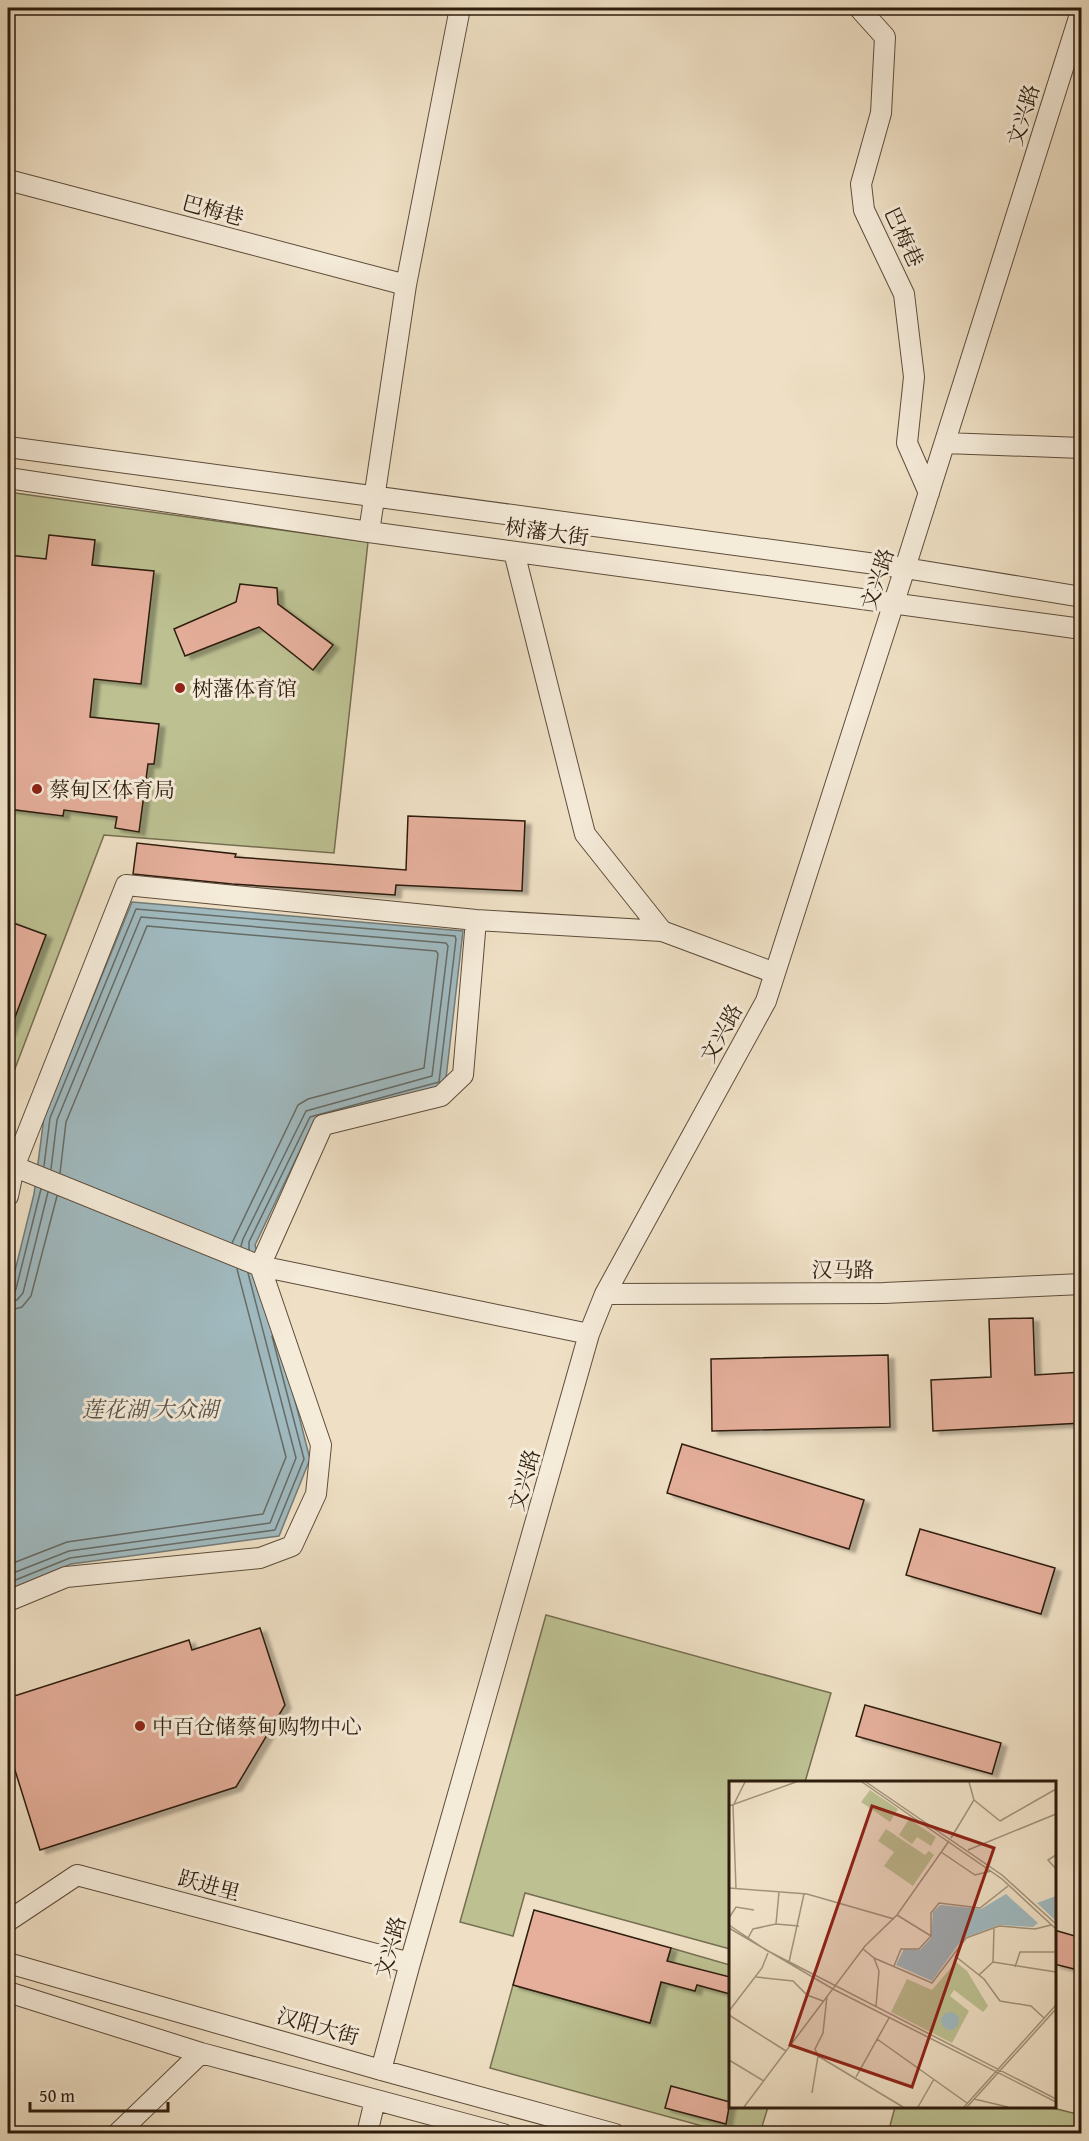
<svg xmlns="http://www.w3.org/2000/svg" width="1089" height="2141" viewBox="0 0 1089 2141" font-family="'Gentium Book Plus','Noto Serif SC',serif">
<defs>
<filter id="shadow"><feDropShadow dx="6" dy="3.5" stdDeviation="1.5" flood-color="#0004"/></filter>
</defs>
<rect width="100%" height="100%" fill="#efe0c5"/>
<filter id="stains"><feTurbulence type="fractalNoise" baseFrequency=".00333" numOctaves="4"/><feColorMatrix values="0 0 0 0 .2 0 0 0 0 .09 0 0 0 0 .02 0 0 0 .5 -.17"/></filter>
<radialGradient id="worn" r=".72"><stop offset=".6" stop-color="#630" stop-opacity="0"/><stop offset="1" stop-color="#630" stop-opacity=".3"/></radialGradient>
<!-- green -->
<path fill="#bdc192" stroke="#756e50" stroke-width="1.5" d="M8 492 368 542 334 853 104 835 8 1087Z
M546 1615 831 1693 805 1782H730V1949L525 1893 513 1936 460 1922Z
M671 1948 730 1965V2106L768 2107 760 2133H728L490 2068 513 1985 650 2023Z
M895 2107H1049L1081 2115V2133H888Z"/>
<!-- water -->
<path fill="#a0bac0" stroke="#727b78" stroke-width="1.5" d="M132 902 463 931 445 1087 314 1121 255 1245 310 1459 279 1536 71 1564 8 1590V1299L34 1194 44 1117Z"/>
<g fill="none" stroke-linecap="round" stroke-linejoin="round">
<!-- shore -->
<path stroke="#666b66" stroke-width="1.5" d="M44 1166 50 1118 136 909 455 936 456 939 439 1082 310 1117 249 1242V1250
M51 1169 57 1120 141 917 446 943 448 946 432 1076 306 1111 243 1239 241 1246
M60 1173 66 1122 147 926 436 951 438 954 424 1068 308 1099 298 1105 232 1243
M8 1294 13 1293 16 1289 41 1189
M8 1302 17 1300 23 1293 48 1192
M8 1311 22 1307 31 1296 57 1196
M8 1565 67 1542 263 1514 286 1457 237 1269
M8 1575 69 1551 270 1523 296 1458 248 1273
M8 1583 70 1558 275 1530 304 1459 272 1336"/>
</g>
<!-- building -->
<path fill="#e5af9b" stroke="#2d1c0d" stroke-width="1.5" filter="url(#shadow)" d="M49 535 95 540 92 565 154 571 141 684 94 679 90 717 159 724 154 764H148L139 832 115 828 117 817 64 810 63 816 8 809V555L46 559Z
M240 584 277 588 278 604 333 645 313 670 259 627 185 656 174 629 236 602Z
M408 816 525 821 522 891 396 885 395 895 232 884 133 874 137 843 236 854 235 857 406 870Z
M8 921 46 935 9 1033H8Z
M1033 1318 1035 1375 1082 1372V1423L933 1431 931 1380 991 1377 989 1319Z
M888 1355 890 1427 712 1431 711 1359Z
M682 1444 864 1500 849 1549 667 1493Z
M920 1529 1055 1568 1041 1614 906 1575Z
M260 1628 285 1705 236 1787 40 1850 8 1748V1698L189 1640 192 1650Z
M865 1705 1001 1743 992 1774 856 1736Z
M534 1910 671 1948 667 1961 730 1977V1994L697 1985 695 1991 661 1982 650 2023 513 1985Z
M1054 1930 1082 1938V1971L1054 1964Z
M671 2086 730 2102 726 2124 665 2108Z"/>
<g fill="none" stroke-linecap="round" stroke-linejoin="round">
<!-- minor casing -->
<g stroke="#5e4d3b" stroke-width="22">
<path id="minor" d="M859 8 885 37 881 113 861 184 864 210 904 294 914 377 907 443 929 493
M8 180 406 285
M945 443 1082 448
M8 447 905 568 1082 597
M8 478 369 532 1082 629
M369 532 406 285 460 8
M514 552 585 834 662 931 775 973
M8 1164 260 1266 589 1334
M8 1196 14 1167 126 885 476 920 662 931
M605 1294 884 1293 1082 1284
M8 1601 66 1577 260 1558 292 1546 316 1494 321 1445 260 1266 323 1125 441 1096 463 1075 476 920
M8 1921 77 1875 410 1963
M8 1963 381 2070 615 2134
M8 1992 201 2053 503 2134
M381 2070 410 1963 589 1334 605 1294 766 1001 905 568 1082 8
M117 2134 201 2053
M367 2134 375 2100"/>
</g>
<!-- minor -->
<use href="#minor" stroke="#f5ebd9" stroke-width="20"/>
</g>
<!-- markers -->
<g fill="#8f2418" stroke="#f5ebd9" stroke-width="2">
<circle cx="180" cy="688" r="6"/>
<circle cx="37" cy="789" r="6"/>
<circle cx="140" cy="1726" r="6"/>
</g>
<g text-anchor="middle" dominant-baseline="central" stroke-width="6" stroke-linejoin="round" paint-order="stroke">
<!-- street labels -->
<g font-size="21" fill="#2d1c0d" stroke="#f5ebd9">
<text transform="translate(1023 115) rotate(-73)">文兴路</text>
<text transform="translate(213 210) rotate(15)">巴梅巷</text>
<text transform="translate(904 237) rotate(65)">巴梅巷</text>
<text transform="translate(547 532) rotate(8)">树藩大街</text>
<text transform="translate(877 579) rotate(-72)">文兴路</text>
<text transform="translate(721 1033) rotate(-61)">文兴路</text>
<text x="843" y="1269">汉马路</text>
<text transform="translate(524 1480) rotate(-74)">文兴路</text>
<text transform="translate(209 1885) rotate(15)">跃进里</text>
<text transform="translate(390 1947) rotate(-74)">文兴路</text>
<text transform="translate(318 2026) rotate(16)">汉阳大街</text>
</g>
<!-- poi labels -->
<g font-size="21" fill="#2d1c0d" stroke="#f5ebd9" text-anchor="start">
<text x="192" y="688">树藩体育馆</text>
<text x="49" y="789">蔡甸区体育局</text>
<text x="152" y="1726">中百仓储蔡甸购物中心</text>
</g>
<!-- water labels -->
<g font-size="22" font-style="italic" fill="#55534c" stroke="#f5ebd9">
<text x="150" y="1409">莲花湖 大众湖</text>
</g>
</g>
<!-- overview -->
<g transform="translate(729 1781)">
<rect width="327" height="327" fill="#efe0c5"/>
<path d="M141 9 169 28 161 41 132 21ZM180 38 207 56 202 65 188 56 183 63 170 54ZM157 48 196 74 200 70 205 74 184 105 155 85 165 71 149 60ZM227 181 238 190 259 225 254 231 225 209 221 215 240 230 223 262 162 231 178 198 203 209Z" fill="#bdc192"/>
<path d="M277 113 309 142 304 146 270 144 234 157 203 200 167 184 175 168 191 169 202 157 204 131 211 124 252 128ZM327 115V140L308 122ZM212 240a9 9 0 1 1 18 0a9 9 0 1 1-18 0Z" fill="#a0bac0"/>
<path fill="none" stroke="#a1927b" stroke-width="1.5" d="M133 1 273 98 327 148M137 1 273 94 327 143M245 19 271 40M0 25 67 1M271 40 327 8M222 57 245 19 240 1M239 69 327 33M212 71 246 94 262 90M327 74 319 79 327 88M0 107 78 113 165 138M7 108 4 25 16 1M168 134 202 155M0 137 7 126 25 129M47 143 50 111M0 144 37 169 327 318M0 147 104 208 327 321M19 157 24 148 47 143 70 145M134 168 145 177 150 190 147 225M226 175 255 198 271 220 302 225 315 237M145 177 203 202 237 157 270 145 306 148 322 144M60 181 75 113M264 181 265 148M165 185 172 168H190L202 155V132L210 122 251 127 279 105M286 186 291 171H327M250 194 264 181 327 191M27 196 64 200 78 214 94 220M0 230 33 187 39 172M0 234 57 270M148 258 238 322M89 275 174 326M0 279 35 300M127 296 160 237M83 312 89 275 86 268 94 252 98 215M245 318 279 326M15 326 136 165 168 134 220 60M189 326 205 298M235 326 327 224M238 326 327 228"/>
<path fill="#8f2418" fill-opacity="0.15" stroke="#8f2418" stroke-width="3" d="M143 25 265 67 183 306 61 264Z"/>
<rect width="327" height="327" fill="none" stroke="#2d1c0d" stroke-width="3"/>
</g>
<!-- margin -->
<rect width="1089" height="2141" fill="none" stroke="#efe0c5" stroke-width="30"/>
<rect x="9" y="9" width="1071" height="2123" fill="none" stroke="#2d1c0d" stroke-width="3"/>
<rect x="15" y="15" width="1059" height="2111" fill="none" stroke="#2d1c0d" stroke-width="1.5"/>
<!-- scale -->
<path d="M30 2102v9h138v-9" fill="none" stroke="#2d1c0d" stroke-width="3"/>
<text x="39" y="2102" font-size="18" fill="#2d1c0d" stroke="#f5ebd9" stroke-width="4.5" paint-order="stroke">50 m</text>
<rect width="100%" height="100%" filter="url(#stains)"/>
<rect width="100%" height="100%" fill="url(#worn)"/>
</svg>
